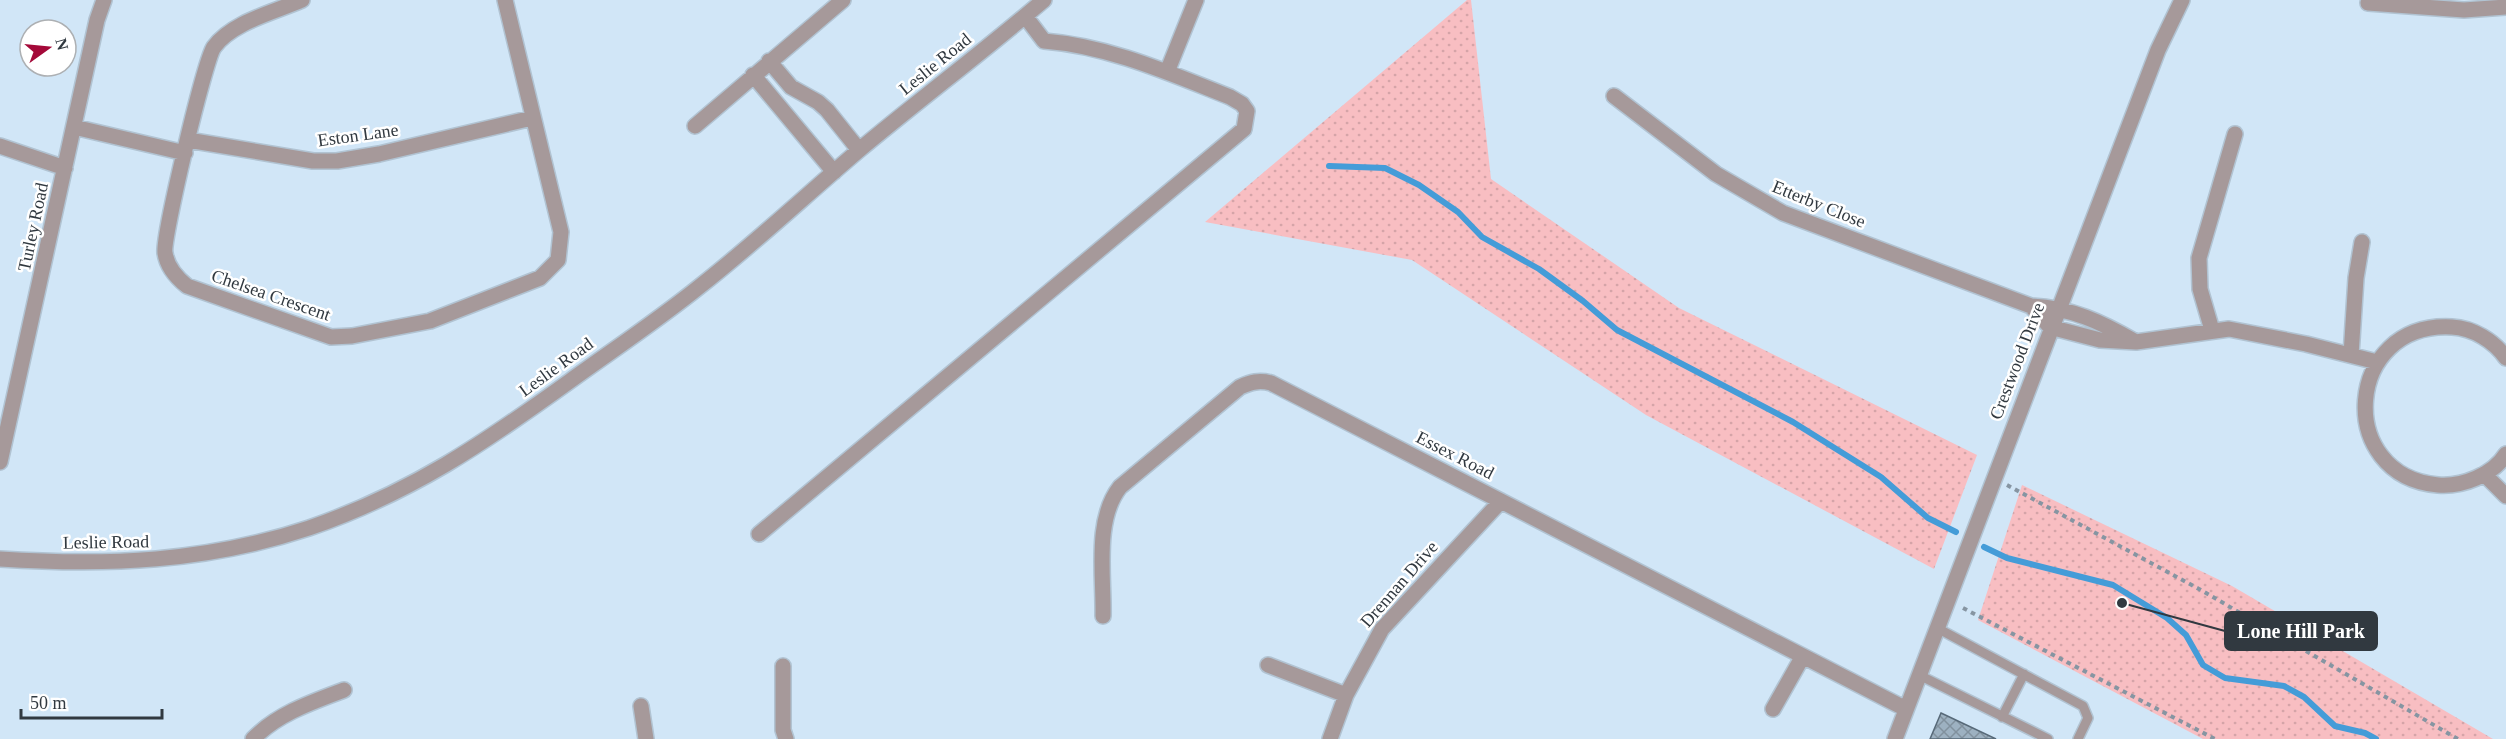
<svg xmlns="http://www.w3.org/2000/svg" width="2506" height="739" viewBox="0 0 2506 739" font-family="Georgia,serif">
<defs>
<pattern id="park-dots" width="8" height="8" patternUnits="userSpaceOnUse" patternTransform="scale(1.5)"><rect width="8" height="8" fill="#f8bec2"/><path d="M2 2h.1M6 6h.1" fill="none" stroke="#d5a4a8" stroke-width="1.8" stroke-linecap="round"/></pattern>
<pattern id="building-cross-hatch" width="8" height="8" patternUnits="userSpaceOnUse" patternTransform="scale(1.5)"><rect width="8" height="8" fill="#9db1c1"/><path d="M0 0l8 8M0 8l8-8" fill="none" stroke="#81919e"/></pattern>
</defs>
<rect width="100%" height="100%" fill="#d1e6f7"/>
<!-- park -->
<path fill="url(#park-dots)" d="M1467 0H1471L1491 179 1679 308 1977 455 1934 569 1646 415 1412 260 1205 222Z
M2022 485 2232 586 2493 739H2203L1978 620Z"/>
<g fill="none" stroke-linecap="round" stroke-linejoin="round">
<!-- stream -->
<path stroke="#449cd8" stroke-width="6" d="M1329 166 1385 168 1419 185 1458 212 1482 237 1539 269 1583 301 1617 330 1793 422 1881 477 1928 518 1956 532
M1984 547 2007 558 2113 585 2167 618 2186 635 2203 665 2225 678 2284 686 2304 697 2335 726 2365 733 2376 739"/>
</g>
<!-- building -->
<path fill="url(#building-cross-hatch)" stroke="#576978" stroke-width="1.5" d="M1941 713 1996 739H1930Z"/>
<g fill="none" stroke-linecap="round" stroke-linejoin="round">
<!-- service casing -->
<g stroke="#b1c3d2" stroke-width="12">
<path id="service" d="M1937 628 2083 706 2088 718 2078 739
M1919 675 2048 739
M2002 717 2024 674"/>
</g>
<!-- minor casing -->
<g stroke="#b1c3d2" stroke-width="18">
<path id="minor" d="M302 0C275 12 232 22 214 47 205 59 162 239 165 253 167 266 177 278 187 286L331 337 352 336 430 321 540 278 558 260 561 232 505 0
M2368 3 2464 10 2506 7
M769 61 791 87 818 102 827 110 859 150
M1167 72 1196 0
M753 75 834 172
M1614 96 1716 174 1783 213 2031 306C2072 308 2101 322 2136 342
M695 126 843 0
M74 127 185 153
M188 140 313 161H337L379 154 532 118
M0 146 65 168
M2031 306 2050 327 2100 340 2136 342 2229 329 2306 344 2377 362
M2212 330 2200 289 2199 258 2235 134
M2351 355 2356 278 2362 242
M2506 358C2494 341 2473 328 2452 327 2344 321 2334 476 2438 485 2462 487 2493 475 2506 454
M0 462 97 20 104 0
M2484 474 2506 496
M759 534 1244 129 1247 111 1242 104 1230 97C1169 73 1109 46 1044 41L1025 16
M0 559C107 566 207 562 309 528 411 493 484 443 570 381 613 350 658 320 699 287 754 244 805 196 858 151 919 100 983 52 1044 0
M1103 616C1104 576 1094 520 1120 487L1240 387C1251 382 1259 380 1271 383L1906 709
M1268 665 1346 695
M783 666V730L786 739
M641 706 646 739
M1773 709 1803 656
M253 739C277 714 312 702 344 690
M1330 739 1346 695 1382 629 1501 501
M1895 739 2158 50 2182 0"/>
</g>
<!-- path -->
<path stroke="#8695a2" stroke-width="4" stroke-dasharray="4.5 4.5" stroke-linecap="butt" d="M2007 485 2199 589 2458 739
M1963 608 2215 739"/>
<!-- service -->
<use href="#service" stroke="#a6999a" stroke-width="9"/>
<!-- minor -->
<use href="#minor" stroke="#a6999a" stroke-width="15"/>
</g>
<g text-anchor="middle" dominant-baseline="central" stroke-width="5" stroke-linejoin="round" paint-order="stroke">
<!-- street labels -->
<g font-size="18" fill="#313940" stroke="#fff">
<text transform="translate(935 64) rotate(-39)">Leslie Road</text>
<text transform="translate(358 135) rotate(-8)">Eston Lane</text>
<text transform="translate(1819 204) rotate(22)">Etterby Close</text>
<text transform="translate(33 227) rotate(-78)">Turley Road</text>
<text transform="translate(271 295) rotate(19)">Chelsea Crescent</text>
<text transform="translate(2017 361) rotate(-69)">Crestwood Drive</text>
<text transform="translate(556 367) rotate(-36)">Leslie Road</text>
<text transform="translate(1455 455) rotate(27)">Essex Road</text>
<text transform="translate(106 542) rotate(-1)">Leslie Road</text>
<text transform="translate(1399 584) rotate(-49)">Drennan Drive</text>
</g>
</g>
<!-- callouts -->
<path fill="none" stroke="#313940" stroke-width="2" d="M2122 603L2225 631"/>
<circle fill="#313940" stroke="#fff" stroke-width="2" cx="2122" cy="603" r="6"/>
<rect fill="#313940" stroke="#313940" stroke-width="2" x="2225" y="612" width="152" height="38" rx="6"/>
<g font-size="20" text-anchor="middle" font-weight="bold" fill="#fff">
<text x="2301" y="638">Lone Hill Park</text>
</g>
<!-- north arrow -->
<g transform="translate(48 48) rotate(75)"><circle r="28" fill="#ffffff" stroke="#adb0b3" stroke-width="1.5"/>
<path d="M0-4.5L10 22L0 15L-10 22Z" fill="#a40939"/>
<text y="-9" font-size="16" font-weight="bold" text-anchor="middle" fill="#313940">N</text>
</g>
<!-- scale -->
<path d="M21 709v9h141v-9" fill="none" stroke="#313940" stroke-width="3"/>
<text x="30" y="709" font-size="18" fill="#313940" stroke="#ffffff" stroke-width="4.5" paint-order="stroke">50 m</text>
</svg>
